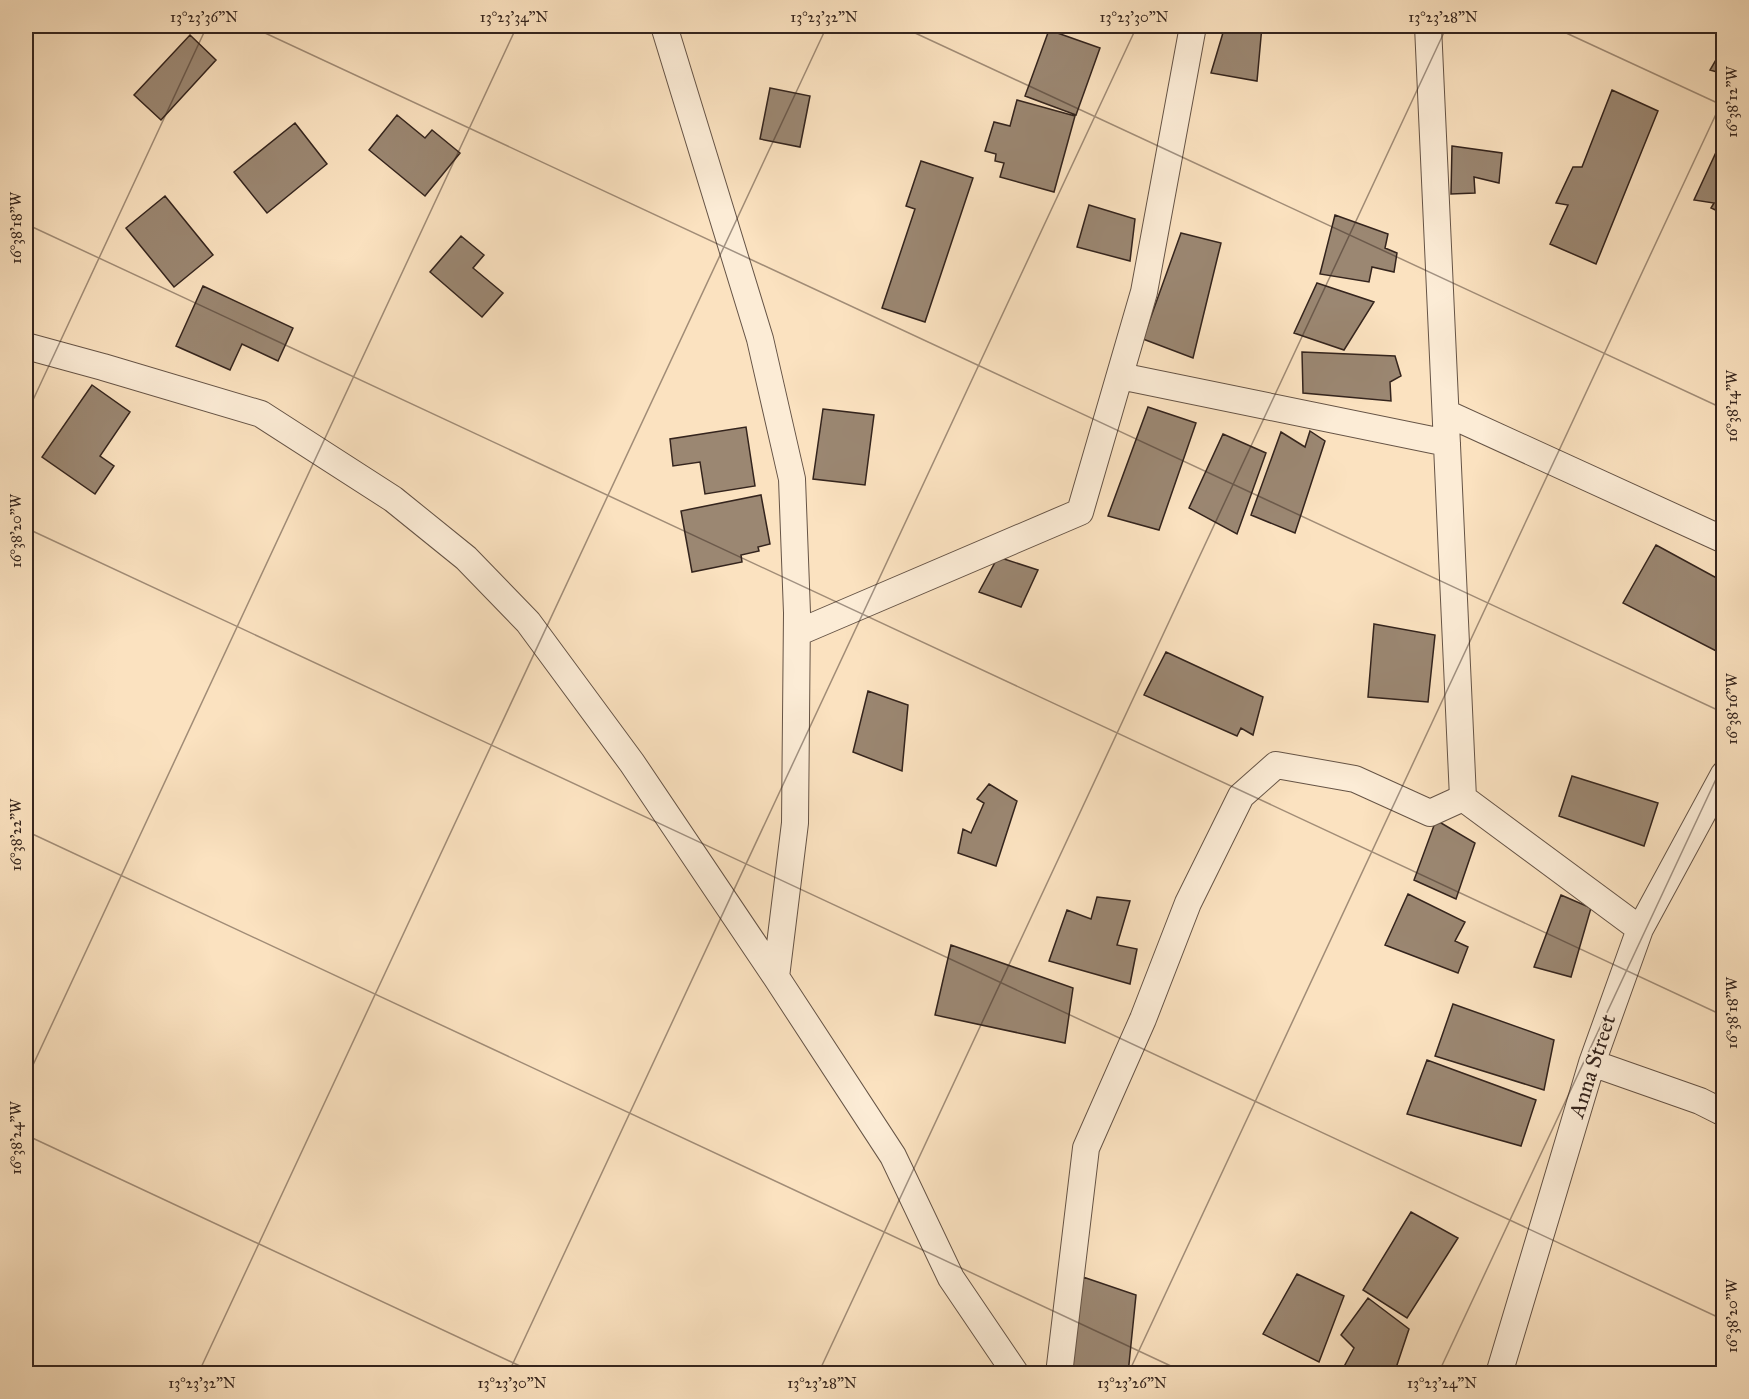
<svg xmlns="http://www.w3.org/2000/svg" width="1749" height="1399" viewBox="0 0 1749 1399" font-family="'IM FELL Great Primer',serif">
<rect width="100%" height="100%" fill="#fbe2c0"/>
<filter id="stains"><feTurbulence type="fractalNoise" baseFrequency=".00333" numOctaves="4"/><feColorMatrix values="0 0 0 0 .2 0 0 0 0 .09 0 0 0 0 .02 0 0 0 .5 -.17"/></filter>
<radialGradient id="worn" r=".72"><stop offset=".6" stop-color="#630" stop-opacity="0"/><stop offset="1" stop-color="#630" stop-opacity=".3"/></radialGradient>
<!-- building -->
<path fill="#9b8772" stroke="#34241d" stroke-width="1.5" d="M838 26H885V31Z
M1225 26H1262L1257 81 1211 73Z
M1049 30 1100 48 1076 115 1025 96Z
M190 35 216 60 161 120 134 95Z
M1724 46V74L1710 70Z
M770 88 810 96 800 147 760 139Z
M1612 90 1658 111 1596 264 1550 244 1568 205 1556 203 1573 167H1582Z
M1017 100 1075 116 1054 192 1000 177 1004 163 995 161 996 154 985 151 994 122 1010 126Z
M397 115 425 138 432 130 460 153 425 196 369 150Z
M295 123 327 164 267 213 234 172Z
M1724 135V214L1711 208 1714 203 1694 200Z
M1452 146 1502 153 1499 183 1474 177 1475 193 1451 194Z
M921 161 973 178 925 322 882 308 915 209 906 206Z
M165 196 213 255 174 287 126 228Z
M1089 205 1135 219 1130 261 1077 247Z
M1335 215 1388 234 1385 248 1397 253 1394 272 1372 267 1369 282 1320 274Z
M1181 233 1221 243 1193 358 1143 339Z
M461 236 484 255 473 268 503 293 482 317 430 272Z
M1317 283 1374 302 1344 350 1294 333Z
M203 286 293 328 278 361 242 344 230 370 176 346Z
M1302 352 1395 356 1401 376 1390 382 1391 401 1303 393Z
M92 385 130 412 100 456 114 466 95 494 42 457Z
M1148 407 1196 423 1159 530 1108 516Z
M823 409 874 415 865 485 813 479Z
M746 427 755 486 705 494 700 462 673 466 670 439Z
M1310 431 1325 441 1295 533 1251 515 1281 432 1305 447Z
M1223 434 1266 453 1237 534 1189 508Z
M761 495 770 544 758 547 759 551 741 555 742 562 692 572 681 511Z
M1656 545 1724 582V655L1623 603Z
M998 557 1038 570 1021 607 979 592Z
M1374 624 1435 635 1428 702 1368 697Z
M1166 652 1263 697 1253 735 1241 728 1237 736 1144 695Z
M868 691 908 705 902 771 853 752Z
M1572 776 1658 803 1644 846 1559 816Z
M989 784 1017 801 996 866 958 853 963 829 971 833 984 803 977 799Z
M1436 820 1475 843 1456 899 1414 880Z
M1408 894 1465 922 1455 941 1468 947 1458 973 1385 945Z
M1561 895 1591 908 1571 977 1534 967Z
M1097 897 1130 901 1117 945 1137 949 1130 984 1049 961 1067 910 1091 919Z
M951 945 1073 988 1065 1043 935 1015Z
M1453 1004 1554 1040 1544 1090 1435 1056Z
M1427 1060 1536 1100 1521 1146 1407 1114Z
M1411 1212 1458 1238 1407 1318 1363 1290Z
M1297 1274 1344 1296 1319 1362 1263 1334Z
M1083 1277 1136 1295 1128 1374H1068Z
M1368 1298 1409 1329 1394 1374H1340L1354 1348 1341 1335Z"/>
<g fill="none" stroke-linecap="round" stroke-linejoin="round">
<!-- street casing -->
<g stroke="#665446" stroke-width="28">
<path id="street" d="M664 26 760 339 792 479 797 613 795 823 776 977
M1428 26 1463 798 1640 929
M26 346 103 367 261 414 393 499 466 558 528 622 632 763 776 977 893 1156 951 1278 1016 1374
M1120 376 1447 443
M1446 413 1724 540
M797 633 1080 512 1144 292 1193 26
M1592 1063 1700 1101 1724 1113
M1059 1374 1086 1148 1143 1019 1188 903 1241 796 1276 765 1355 779 1430 813 1463 798
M1499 1374 1592 1063 1640 929 1724 774"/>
</g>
<!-- street -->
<use href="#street" stroke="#fcecd6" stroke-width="26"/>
</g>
<!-- ticks -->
<path fill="none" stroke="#34241d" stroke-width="1.5" stroke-opacity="0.45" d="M250 26 1724 713M900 26 1724 409M1551 26 1724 106M26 224 1724 1016M26 415 207 26M26 528 1724 1320M26 831 1188 1374M26 1080 517 26M26 1135 537 1374M198 1374 827 26M508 1374 1137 26M818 1374 1447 26M1128 1374 1724 97M1438 1374 1724 762"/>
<g text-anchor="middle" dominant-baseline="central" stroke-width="4.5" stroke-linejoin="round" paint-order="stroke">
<!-- street labels -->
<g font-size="22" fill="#34241d" stroke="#fcecd6">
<text transform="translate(1592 1066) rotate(-72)">Anna Street</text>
</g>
</g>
<!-- margin -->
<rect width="1749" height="1399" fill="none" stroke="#fbe2c0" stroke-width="66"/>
<rect x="33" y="33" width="1683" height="1333" fill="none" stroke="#34241d" stroke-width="2"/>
<g font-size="15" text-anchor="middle" fill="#34241d">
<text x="204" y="22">13°23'36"N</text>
<text x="514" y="22">13°23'34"N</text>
<text x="824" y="22">13°23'32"N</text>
<text x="1134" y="22">13°23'30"N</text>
<text x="1443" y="22">13°23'28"N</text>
<text transform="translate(1732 102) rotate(-90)" y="5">16°38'12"W</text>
<text transform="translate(16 228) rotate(-90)" y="5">16°38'18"W</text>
<text transform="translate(1732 406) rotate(-90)" y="5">16°38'14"W</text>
<text transform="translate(16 531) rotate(-90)" y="5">16°38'20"W</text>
<text transform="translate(1732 709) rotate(-90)" y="5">16°38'16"W</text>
<text transform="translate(16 835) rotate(-90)" y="5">16°38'22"W</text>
<text transform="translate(1732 1013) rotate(-90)" y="5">16°38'18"W</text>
<text transform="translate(16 1138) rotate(-90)" y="5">16°38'24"W</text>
<text transform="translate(1732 1316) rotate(-90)" y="5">16°38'20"W</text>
<text x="202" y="1388">13°23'32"N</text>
<text x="512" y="1388">13°23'30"N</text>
<text x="822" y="1388">13°23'28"N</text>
<text x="1132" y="1388">13°23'26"N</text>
<text x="1442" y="1388">13°23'24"N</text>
</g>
<rect width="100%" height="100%" filter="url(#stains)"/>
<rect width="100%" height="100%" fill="url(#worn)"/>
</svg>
